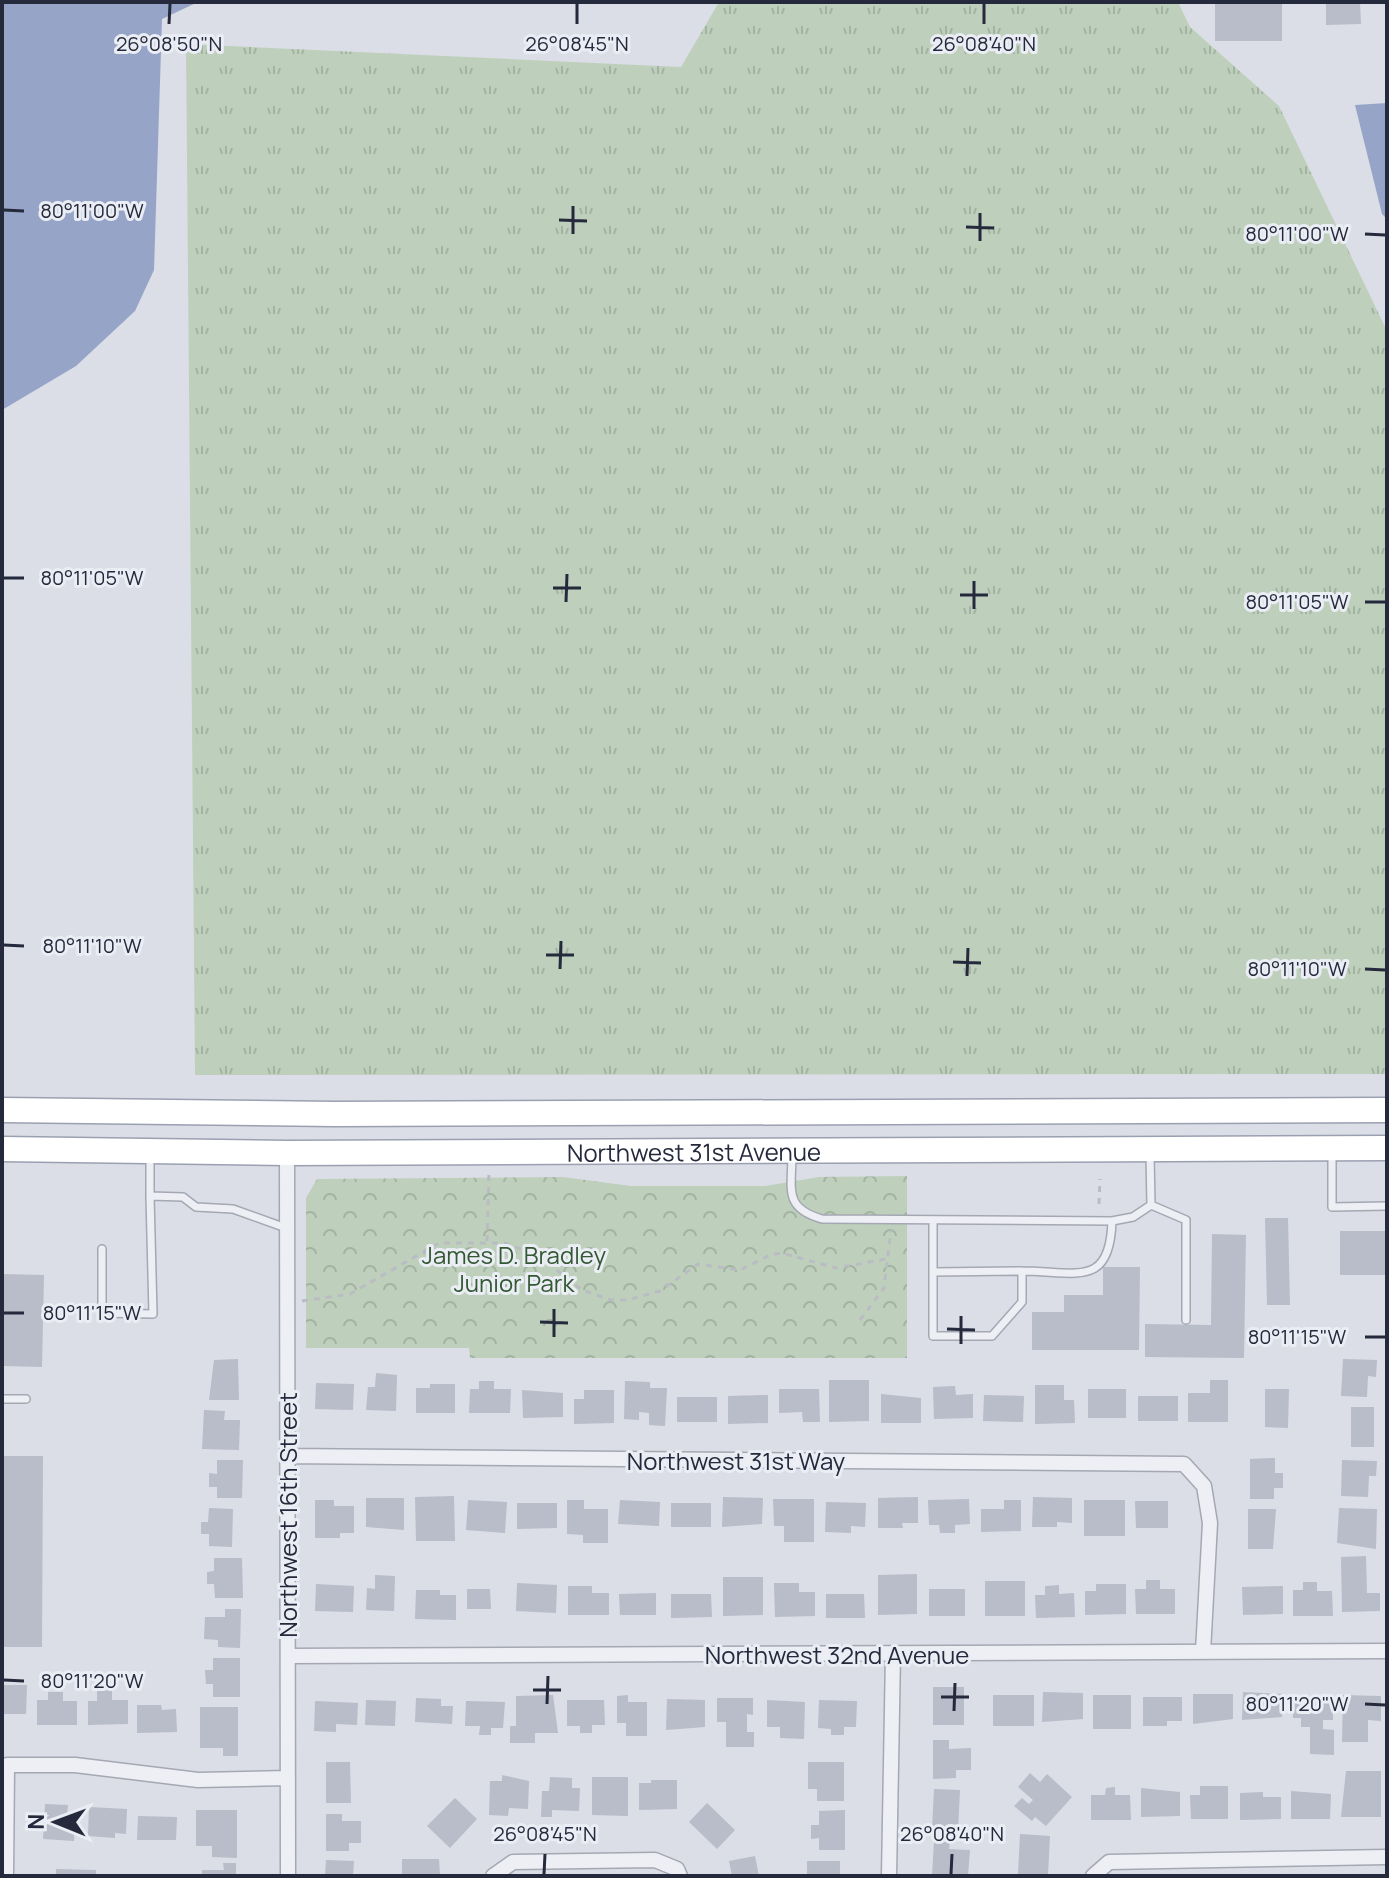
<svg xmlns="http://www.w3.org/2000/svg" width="1389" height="1878" viewBox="0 0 1389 1878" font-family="Manrope,sans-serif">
<defs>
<pattern id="grass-tufts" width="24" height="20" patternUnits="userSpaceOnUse" patternTransform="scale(2)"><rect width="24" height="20" fill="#bed0bc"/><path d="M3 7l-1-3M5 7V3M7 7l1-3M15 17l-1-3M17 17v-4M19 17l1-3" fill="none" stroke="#a3b3a2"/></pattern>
<pattern id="park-crowns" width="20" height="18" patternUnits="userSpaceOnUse" patternTransform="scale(2)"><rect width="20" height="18" fill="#bed0bc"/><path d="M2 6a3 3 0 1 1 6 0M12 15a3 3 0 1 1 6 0" fill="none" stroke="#a3b3a2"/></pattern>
</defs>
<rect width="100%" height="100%" fill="#dbdee6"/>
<!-- grass -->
<path fill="url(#grass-tufts)" d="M719 2H1178L1190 27 1279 106 1387 331V1074L195 1075 186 44 681 67Z"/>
<!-- park -->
<path fill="url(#park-crowns)" d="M907 1176V1358H470L469 1348H306V1198L317 1179 563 1177 631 1186H765L819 1177Z"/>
<!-- water -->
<path fill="#95a4c7" d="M2 2H198L162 19 154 270 135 311 76 366 2 410Z
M1387 103V219L1382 214 1355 105Z"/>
<!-- building -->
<path fill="#b9bcc9" d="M1215 2H1282V41H1215Z
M1326 2H1360L1361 24 1326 25Z
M1265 1218H1288L1290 1305H1267Z
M1340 1231H1387V1275H1340Z
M1212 1234 1246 1235 1244 1358 1145 1357V1324L1211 1325Z
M1103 1267H1140L1139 1350H1032V1312H1064V1295H1103Z
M2 1274 44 1275 42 1367 2 1366Z
M238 1359 239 1400H209L214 1360Z
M1343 1359 1377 1360 1376 1377 1368 1376 1367 1397 1341 1396Z
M376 1373 397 1375 396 1411 366 1410 368 1387H375Z
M829 1380H869V1421L829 1422Z
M1210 1380H1228V1422H1188V1393H1210Z
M479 1381H494V1389H511L510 1413H469L470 1389H479Z
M625 1381 650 1382V1388H667L665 1426 649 1425V1413L639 1412V1420L624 1419Z
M316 1383 354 1384 353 1410 315 1409Z
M430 1384H455V1413H416V1388H430Z
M1035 1385H1064V1400H1074L1075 1423 1035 1424Z
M955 1386 956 1395 973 1394V1418L934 1419 933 1387Z
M779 1389H819L820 1422H803L802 1412 779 1413Z
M1088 1389H1126V1418H1088Z
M1265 1389H1289L1288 1428 1265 1427Z
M522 1390 563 1393V1417L523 1418Z
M584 1390H614V1423L574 1424V1399H584Z
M881 1394 921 1398V1423H881Z
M768 1395V1423L728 1424V1396Z
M984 1395 1024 1396 1023 1422 983 1421Z
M1138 1396H1178V1421H1138Z
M677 1397H717V1422H677Z
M1351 1407H1374V1447H1351Z
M204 1410 225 1411 224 1420H240L239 1450 202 1449Z
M2 1456H43L42 1647H2Z
M1275 1458V1473H1283V1488H1274V1499H1250V1459Z
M217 1460H243L242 1498H217V1487H209V1473L217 1474Z
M1342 1460 1377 1461 1376 1476H1369L1368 1497 1341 1496Z
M454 1496 455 1541H416L415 1497Z
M723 1497 763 1498 762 1524 722 1527Z
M918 1497V1523H902L903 1528H878V1498Z
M1033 1497 1072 1498V1523L1057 1522V1527H1032Z
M366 1498H404V1530L366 1527Z
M773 1499H814V1542H784V1526H774Z
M969 1499 970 1524 955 1525V1533H940L939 1525H929L928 1500Z
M315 1500H334V1506H354V1533H340V1538H315Z
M468 1500 507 1502 505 1533 466 1530Z
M567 1500H584V1509H608V1543H583V1535L567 1534Z
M620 1500 660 1502 659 1526 618 1524Z
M1004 1500H1021V1531L981 1532V1509H1004Z
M1084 1500H1125V1536H1084Z
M1135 1501H1168V1528H1136Z
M826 1502 866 1503 865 1527 851 1526V1533L825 1532Z
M517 1503H557V1528L517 1529Z
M671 1503H711V1527H671Z
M209 1508 233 1509 232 1547 209 1546V1534H201V1522H208Z
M1339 1508 1377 1509 1376 1549 1337 1543Z
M1248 1509H1276L1273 1549H1248Z
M1366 1556 1367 1593H1380V1611L1342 1612 1341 1557Z
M214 1558H242L243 1598H215L214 1584H207V1572L214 1571Z
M917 1574V1614L878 1615V1575Z
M375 1575 395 1576 394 1611 366 1610 367 1588 375 1589Z
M723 1577H763V1615L723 1616Z
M1146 1580H1160V1589H1175V1614H1136L1135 1589H1146Z
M985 1581H1025V1616H985Z
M1303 1582H1317V1591H1332L1333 1616H1293V1590H1303Z
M517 1583 557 1585 556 1613 516 1611Z
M774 1583H799V1592H815V1616L775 1617Z
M316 1584 354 1586 353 1612 315 1611Z
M1096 1584H1126V1614L1085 1615V1591H1096Z
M1059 1585V1594L1074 1593 1075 1617 1036 1618 1035 1595H1045V1586Z
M568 1586H592V1593H609V1615H568Z
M1283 1586V1614L1243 1615 1242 1587Z
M467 1589H490L491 1609H467Z
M929 1589H965V1616H929Z
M416 1590H440V1595H456V1620L415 1619Z
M656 1593V1615H620L619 1594Z
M671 1594H711L712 1617 671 1618Z
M826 1594H864L865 1618H826Z
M225 1609H241L240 1648 218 1647V1640L204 1639 205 1617H225Z
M213 1658H240V1697H213V1684H206L205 1670H213Z
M97 1681H112V1700H128V1724L88 1725V1701H97Z
M2 1685H27L26 1714H2Z
M933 1687H964V1725H933Z
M48 1692H63V1701H77V1725H37V1700H48Z
M1043 1692 1083 1693V1719L1042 1722Z
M1243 1692 1283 1694 1282 1717 1242 1720Z
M1193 1694H1233V1719L1193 1724Z
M553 1695 558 1733H535V1743H510V1726H516V1696Z
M628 1695V1702H647V1736H626V1723H617V1696Z
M993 1695H1034V1726H993Z
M1093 1695H1131V1729H1093Z
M1343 1695 1381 1696V1721L1368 1720V1742H1342Z
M1293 1696 1333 1697V1720H1323V1729L1334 1730V1755L1310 1754V1727H1301V1718H1293Z
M1143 1697H1182V1721H1167V1726H1143Z
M416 1698 441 1699V1706H453L452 1724 415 1722Z
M717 1698H753V1715L747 1714V1732H754V1747H726V1722H717Z
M667 1699 705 1700V1727L666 1730Z
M366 1700 396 1701 395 1726 365 1725Z
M567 1700H604L605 1725H592V1733H580V1726H567Z
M767 1700 805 1702 804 1739 780 1738V1727H767Z
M819 1700 857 1701 856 1727H844V1735H831V1729L818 1728Z
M315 1701 358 1703 357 1725 336 1724V1732L314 1731Z
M466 1701 505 1702 503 1728H491V1735H479L480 1726H465Z
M137 1705H161L162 1710 176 1709 177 1732 137 1733Z
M200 1707H238V1756H223V1748H200Z
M933 1740H949V1749L971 1748V1770H956V1778L933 1779Z
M326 1762H350L351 1803H326Z
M808 1762H844V1801H817V1789H808Z
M1346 1771H1381V1817H1341Z
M1030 1773 1040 1782 1047 1774 1072 1797 1046 1826 1035 1817 1032 1821 1014 1806 1022 1798 1029 1804 1033 1800 1018 1787Z
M502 1775 529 1781 528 1809 509 1808 508 1816 489 1815 490 1781H502Z
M550 1777 572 1778V1788H580L579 1811 552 1810V1817H541L542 1791H549Z
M592 1777H628V1816L592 1815Z
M651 1780H677V1809L639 1810V1783H651Z
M1200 1786H1228V1819H1191L1190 1795H1200Z
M1115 1787V1795H1130L1131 1820H1091V1795H1105L1106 1788Z
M1141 1788 1180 1792V1816L1141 1817Z
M934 1789 960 1790 958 1831 932 1830Z
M1291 1791 1331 1794 1330 1819H1291Z
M1263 1792V1797H1281V1819L1240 1820V1793Z
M455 1798 477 1819 450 1848 427 1826Z
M707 1803 735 1830 717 1849 689 1822Z
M45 1804 68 1805 67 1816 75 1817 74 1841 43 1839Z
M89 1807 127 1809 126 1834 115 1833V1838L88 1836Z
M196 1810H237V1858L212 1857V1846H196Z
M845 1810V1850H819V1838L811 1839V1825H819V1811Z
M326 1814H342V1821H361V1843H349V1851H326Z
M138 1816 177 1817 176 1840H137Z
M1020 1834 1050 1836 1048 1875 1018 1874Z
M934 1841 950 1842 949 1849 970 1850 968 1876H932Z
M755 1856 759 1876H732L729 1861Z
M402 1859H439L440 1876H402Z
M326 1860 354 1861 353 1876H325Z
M807 1861H840V1876H807Z
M223 1863H236V1876H202V1870H224Z
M56 1869 96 1870V1876H56Z"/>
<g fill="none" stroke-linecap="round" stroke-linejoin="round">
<!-- service casing -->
<g stroke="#a4a8b3" stroke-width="10">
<path id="service" d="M1332 1151V1207L1387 1206
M792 1154C792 1189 783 1208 822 1219L1112 1221 1133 1217 1151 1205 1150 1154
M150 1157V1196L183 1197 196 1207 233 1209 286 1228
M1151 1205 1186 1220V1320
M102 1249V1313L153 1314 150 1196
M1022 1271C1076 1271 1110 1289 1112 1221
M933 1272 1022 1271V1302L992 1336H933V1220
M2 1399H26"/>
</g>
<!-- minor casing -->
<g stroke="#a4a8b3" stroke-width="17">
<path id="minor" d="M287 1153 288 1876
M287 1456 1184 1464 1204 1486 1210 1523 1203 1652
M288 1656 1387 1651
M6 1876 7 1765H75L198 1780 288 1778
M493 1876 513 1862 655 1860 677 1869 680 1876
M889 1876 893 1654
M1093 1876 1109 1862 1387 1857"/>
</g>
<!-- primary casing -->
<g stroke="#9ba0b1" stroke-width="27">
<g id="primary">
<path d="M2 1110 335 1114 1387 1110"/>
<path id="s1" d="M2 1149 287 1153 1387 1148"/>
</g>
</g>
<!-- path -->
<path stroke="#babcc4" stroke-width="3" stroke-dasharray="6 6" stroke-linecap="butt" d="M1099 1204 1100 1179
M487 1241 489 1173
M302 1301 350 1294 439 1243H505L539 1256 582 1290 611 1300H628L660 1291 698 1264 740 1270 770 1255 782 1253 836 1268 886 1259
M860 1320 884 1288 891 1230"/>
<!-- service -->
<use href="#service" stroke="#eeeff4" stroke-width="7"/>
<!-- minor -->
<use href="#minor" stroke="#eeeff4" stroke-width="14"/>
<!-- primary -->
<use href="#primary" stroke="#fff" stroke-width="24"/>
</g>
<!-- ticks -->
<path fill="none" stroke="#25293c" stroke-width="3" d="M169 24 170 4M577 24V4M984 24V4M4 210 24 211M559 220 587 221M966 227 994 228M573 234V206M1365 234 1385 235M980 241V213M4 578H24M553 588H581M960 595H988M566 602 567 574M1365 602H1385M974 609V581M4 945 24 946M546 955H574M953 962 981 963M560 969 561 941M1365 969 1385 970M967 976 968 948M4 1313H24M540 1322 568 1323M947 1329 975 1330M554 1337V1309M1365 1337H1385M961 1344V1316M4 1680 24 1681M533 1690H561M941 1697H969M547 1704 548 1676M1365 1704 1385 1705M954 1711 955 1683M544 1874 545 1854M951 1874 952 1854"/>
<g text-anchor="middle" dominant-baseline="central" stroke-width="6" stroke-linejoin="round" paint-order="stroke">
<!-- street labels -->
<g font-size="24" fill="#25293c" stroke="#eaedf4">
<text stroke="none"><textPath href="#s1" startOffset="692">Northwest 31st Avenue</textPath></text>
<text x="736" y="1460">Northwest 31st Way</text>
<text transform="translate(287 1515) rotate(-90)">Northwest 16th Street</text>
<text x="837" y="1654">Northwest 32nd Avenue</text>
</g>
<!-- park labels -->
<g font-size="24" fill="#335833" stroke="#eaedf4">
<text x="514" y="1254">James D. Bradley<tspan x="514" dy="28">Junior Park</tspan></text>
</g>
</g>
<g font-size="20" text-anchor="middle" fill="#25293c" stroke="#eaedf4" stroke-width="6" stroke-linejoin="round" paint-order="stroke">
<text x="169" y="51">26°08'50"N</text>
<text x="577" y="51">26°08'45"N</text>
<text x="984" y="51">26°08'40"N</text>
<text x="92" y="218">80°11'00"W</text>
<text x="1297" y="241">80°11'00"W</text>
<text x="92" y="585">80°11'05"W</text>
<text x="1297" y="609">80°11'05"W</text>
<text x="92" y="953">80°11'10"W</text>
<text x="1297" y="976">80°11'10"W</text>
<text x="92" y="1320">80°11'15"W</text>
<text x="1297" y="1344">80°11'15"W</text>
<text x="92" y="1688">80°11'20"W</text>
<text x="1297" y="1711">80°11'20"W</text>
<text x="545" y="1841">26°08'45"N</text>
<text x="952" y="1841">26°08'40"N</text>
</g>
<!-- border -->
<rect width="1389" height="1878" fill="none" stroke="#25293c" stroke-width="8"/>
<!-- north arrow -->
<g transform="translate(56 1822) rotate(271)" stroke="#eaedf4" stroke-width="6" paint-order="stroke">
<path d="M0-6L14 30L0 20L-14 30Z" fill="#25293c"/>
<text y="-12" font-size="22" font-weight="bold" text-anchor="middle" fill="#25293c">N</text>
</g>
</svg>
